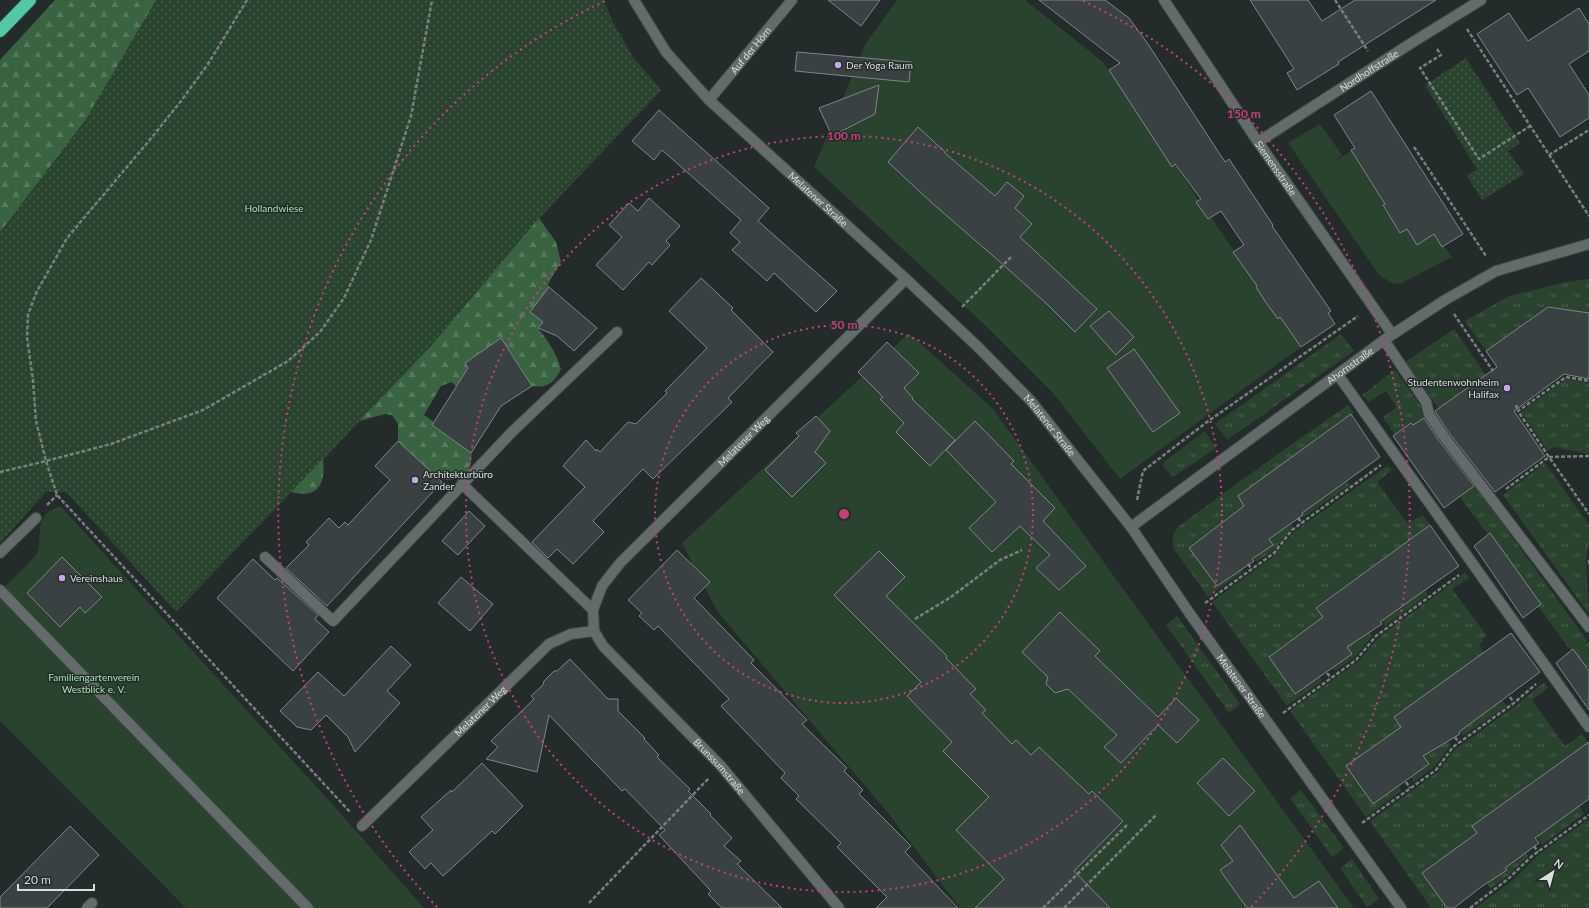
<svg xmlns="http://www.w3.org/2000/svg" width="1589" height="908" viewBox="0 0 1589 908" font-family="Lato,sans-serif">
<defs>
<pattern id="grass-tufts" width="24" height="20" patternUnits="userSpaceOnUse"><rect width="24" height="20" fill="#2a432e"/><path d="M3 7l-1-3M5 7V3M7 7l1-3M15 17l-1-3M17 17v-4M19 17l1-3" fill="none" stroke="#485e4c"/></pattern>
<pattern id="forest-firs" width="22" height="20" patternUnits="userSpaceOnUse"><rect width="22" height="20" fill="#3a6441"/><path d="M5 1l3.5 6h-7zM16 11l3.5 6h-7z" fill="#567a5c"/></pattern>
<pattern id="park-dots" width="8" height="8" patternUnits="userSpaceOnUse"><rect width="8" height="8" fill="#2a432e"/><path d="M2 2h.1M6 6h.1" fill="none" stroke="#485e4c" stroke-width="1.8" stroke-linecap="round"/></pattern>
</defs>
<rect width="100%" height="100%" fill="#242b2b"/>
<!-- grass -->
<path fill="url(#grass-tufts)" d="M1589 279V313L1548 307 1486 351 1465 321 1509 296 1566 282Z
M1454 329 1486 375 1439 409 1405 362Z
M1341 334 1354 351 1227 440 1215 424Z
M1395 370 1422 407 1420 410 1589 643V671L1573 649 1571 651 1538 606 1541 604 1490 533 1488 535 1460 497 1463 495 1411 424 1395 435 1383 417 1397 407 1386 391 1369 402 1362 395Z
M1566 379 1589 383V454L1553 447 1548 451 1521 412Z
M1348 405 1354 413 1238 496 1244 506 1189 548 1216 585 1241 568 1244 571 1208 597 1174 549C1171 540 1173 533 1179 526L1278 454Z
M1205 431 1216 448 1173 477 1163 466 1164 462Z
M1545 463 1589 525V543L1586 559 1589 614 1503 495Z
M1387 466 1392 470 1377 482 1407 523 1423 515 1430 525 1316 607 1323 617 1269 657 1295 694 1319 676 1322 681 1287 706 1212 602 1271 558 1295 531Z
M1346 480 1350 485 1304 517 1302 513Z
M1289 522 1293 527 1273 551 1256 562 1254 558 1273 545 1268 537Z
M1465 572 1469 578 1452 589 1487 636 1482 639 1483 641 1479 645 1484 653 1394 717 1401 727 1346 766 1373 804 1398 785 1401 791 1366 817 1290 711 1359 661 1379 637 1442 591Z
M1425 590 1428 595 1385 626 1382 621Z
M1177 616 1240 704 1229 713 1166 625Z
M1369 630 1372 636 1355 657 1335 671 1332 668 1352 654 1346 646Z
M1544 682 1548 688 1532 700 1565 746 1582 734 1589 744 1584 746 1472 826 1477 833 1422 873 1447 908H1431L1370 821 1438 772 1454 750 1517 705Z
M1502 700 1507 706 1463 736 1460 730Z
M1446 739 1451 745 1434 767 1414 782 1411 777 1428 764 1423 756Z
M1301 790 1344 848 1332 857 1290 798Z
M1579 805 1584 814 1542 845 1537 836Z
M1589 819V908H1475L1512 881 1538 855Z
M1521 847 1528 856 1509 875 1490 889 1487 883 1507 870 1501 862Z
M1352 859 1379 899 1367 907 1340 868Z"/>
<!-- forest -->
<path fill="url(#forest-firs)" d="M55 0H220L0 311V60Z
M606 7 612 21 633 58 661 90 539 218 556 242 561 262 548 284 549 287 530 312 543 322 538 328C548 341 557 354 561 369 554 383 548 388 532 386L501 338 465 363 471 374 456 387 452 382 441 386 424 415 434 422 433 426 471 453C473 462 470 468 463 475 457 480 444 482 437 477 425 470 409 451 398 441V424L392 415 385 414 359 421 323 459C326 484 318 499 291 492L234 551Z"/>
<!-- park -->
<path fill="url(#park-dots)" d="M156 0H603L612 21 633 58 661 90 539 218 432 345 176 612 66 492H46L0 543V232L86 119Z
M1466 58 1520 143 1508 151 1524 174 1482 200 1467 176 1477 169 1425 85Z"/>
<!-- garden -->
<path fill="#2a432e" d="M897 0H1025L1103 62 1301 347 1120 479 1053 393 988 328 814 167 866 43Z
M1320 124 1342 155 1334 162 1351 151 1385 204 1383 206 1400 233 1407 229 1418 245 1434 234 1442 247 1444 246 1452 257 1400 284 1392 283 1379 275 1288 143Z
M909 333 993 409 1354 908H960L888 813 717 611 682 543Z
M57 507H61L66 512 333 805 424 908H186L0 721V592C6 585 35 558 37 553 43 535 34 516 57 507Z"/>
<!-- building -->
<path fill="#394143" stroke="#7e8688" d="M828 0H880L861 26Z
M1039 0H1105L1129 18 1148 44 1225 162 1229 159 1273 225 1272 226 1331 311 1328 313 1335 324 1301 347 1280 317 1278 319 1267 304 1256 287 1257 286 1233 252 1244 245 1221 211 1208 219 1196 202 1201 199 1175 164 1172 167 1109 70 1120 63Z
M1250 0H1308L1322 21 1355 0H1436L1338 62 1339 64 1297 90 1287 73 1294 69Z
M1579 8 1589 24V51L1569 64 1589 95V118L1560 137 1528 88 1517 95 1477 34 1509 13 1528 41Z
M797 52 911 62 909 82 795 71Z
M879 85 875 114 832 136 819 108Z
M1371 91 1463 234 1442 247 1434 234 1417 245 1407 229 1400 233 1383 205 1385 204 1351 150 1355 148 1334 115Z
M659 110 769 208 758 221 837 291 816 312 774 273 767 281 732 250 740 242 730 233 741 220 662 150 654 160 632 141Z
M918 127 945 152V153L995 196 1007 182 1024 196 1015 208 1032 224 1020 237 1097 309 1075 332 1048 305 999 261 932 203 888 162Z
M649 198 680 226 666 241 670 245 652 265 649 262 623 290 596 265 622 237 609 225 629 203 638 211Z
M701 278 733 308 731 310 773 352 728 398 732 402 653 479 643 469 593 521 604 532 573 564 557 549 548 558 532 542 585 487 563 466 586 440 596 451 597 449 600 452 628 422 636 424 667 393 665 391 707 348 669 311Z
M549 287 597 328 574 351 557 336 538 328 543 322 530 312Z
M1548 307 1589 313V379L1564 374 1514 411 1545 456 1495 492 1447 430 1435 411 1497 367 1486 351Z
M1109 311 1134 337 1116 355 1090 326Z
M501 338 532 386 501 406 471 453 432 425 468 368 465 363Z
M887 342 919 373 904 388 913 398 912 399 955 440 930 466 896 432 904 423 880 399 883 397 858 372Z
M1134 349 1180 413 1153 432 1107 368Z
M1351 414 1380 457 1323 498 1302 513 1303 515 1269 539 1273 545 1252 559 1254 561 1217 586 1189 548 1244 506 1238 496Z
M816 416 830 431 815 452 826 463 792 497 765 470 799 436 796 433Z
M1424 418 1437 438 1474 486 1444 508 1393 436 1411 423 1413 425Z
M975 421 1014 461 1011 464 1055 508 1043 521 1086 566 1059 590 1036 568 1050 555 1020 526 992 552 969 528 996 502 946 450Z
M398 441 442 482 327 606 286 568 309 545 306 542 329 518 339 528 345 522 348 525 390 480 375 466Z
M469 511 485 526 458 555 442 541Z
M1430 525 1459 566 1380 622 1382 624 1347 647 1352 654 1295 694 1269 657 1323 617 1316 608Z
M1490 533 1541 604 1523 618 1474 546Z
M677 550 710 582 694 598 754 660 751 663 807 720 802 724 847 768 844 771 863 790 859 794 911 846 905 852 958 908H876L887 897 837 847 841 843 796 799 799 796 781 778 785 773 721 706 729 699 658 626 654 630 639 616 642 613 628 600Z
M879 551 905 577 886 596 947 656 946 658 976 689 970 694 986 710 982 713 1012 744 1016 740 1031 755 1039 747 1089 794 1092 791 1123 821 1074 871 1110 908H975L1004 879 956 830 989 797 943 751 952 742 907 696 921 682 834 595Z
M62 557 102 597 85 613 80 607 60 627 27 593Z
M253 559 275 580 277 578 318 615 315 619 329 632 293 671 217 598Z
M461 577 493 604 470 631 438 603Z
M1060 612 1100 651 1095 656 1158 717 1176 698 1199 720 1177 743 1158 725 1121 763 1104 747 1117 735 1068 689 1055 693 1046 684 1048 677 1022 652Z
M1511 633 1540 672 1459 732 1460 734 1423 756 1429 764 1373 804 1346 766 1401 727 1394 717Z
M391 646 411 665 387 691 400 703 355 752 348 737 326 715 311 730 297 727 280 711 318 672 344 696Z
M1573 649 1589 671V710L1556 663Z
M570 659 608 699H618V711L645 738 644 739 659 755 657 757 690 789 688 791 711 814 710 815 732 838 724 846 741 861 737 864 782 908H722L708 894 711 891 659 835 665 830 625 789 622 791 549 715 537 772 486 759 498 747 491 741 534 699 531 696 543 685 544 681 554 671H557Z
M1589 742V799L1535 838 1539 843 1505 868 1507 870 1481 887 1454 908H1447L1422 873 1477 833 1472 826Z
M1223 758 1255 791 1229 816 1197 783Z
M482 763 523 806 495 834 492 831 443 876 431 863 425 869 409 852 433 830 421 817 451 790 452 792Z
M1240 825 1294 898 1319 881 1338 908H1247L1220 870 1233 861 1221 845Z
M70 826 99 855 47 908H0V897Z"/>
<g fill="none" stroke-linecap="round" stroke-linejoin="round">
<!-- lane casing -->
<g stroke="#424848" stroke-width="12">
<path id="lane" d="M1384 340 1426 402 1429 414 1442 434 1589 627
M462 484 593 610
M0 553 36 518
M265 557 333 621 512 432 617 332
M0 590 308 908
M87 908 92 903"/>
</g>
<!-- street casing -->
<g stroke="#424848" stroke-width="12">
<g id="street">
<path id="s1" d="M634 0 666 52 709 100 906 279 978 347 1031 401 1131 527 1190 614 1401 908"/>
<path id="s2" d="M1164 0 1258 142 1392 334"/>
<path id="s3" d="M709 100 792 0"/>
<path id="s4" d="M1258 142 1413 42 1481 0"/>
<path d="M1338 375 1589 727"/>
<path id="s5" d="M1131 527 1384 340 1445 300 1496 271 1589 244"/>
<path id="s6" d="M594 631 603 646 721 766 839 908"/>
<path id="s7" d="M362 826 549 644 571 634 594 631 593 610 602 586 620 563 906 279"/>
</g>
</g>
<!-- highway casing -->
<g stroke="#424848" stroke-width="14">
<path id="highway" d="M0 31 30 0"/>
</g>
<!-- path -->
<path stroke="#797f7f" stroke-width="2.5" stroke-dasharray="4 2" stroke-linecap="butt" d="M247 0 208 64 181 101 153 136 67 238 36 293 28 315 27 337 33 380 36 421 46 461 111 444 203 410 288 361 320 332 344 298 371 240 411 116 432 0
M1335 0 1368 51
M1467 29 1589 216
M1437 49 1441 55 1420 68 1479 159 1530 126
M1414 147 1486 256
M1549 155 1589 130
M962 307 1011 257
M1454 314 1493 371
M1516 405 1518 411
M1589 456 1549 457 1589 514
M0 472 46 461 57 495 350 812
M1506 489 1549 457 1518 411 1566 377 1589 381
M1137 500 1143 471 1207 422 1358 316
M47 505 57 495
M1298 518 1302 523
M1589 560V565
M1248 564 1252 569
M1205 603 1274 553 1292 530 1381 465
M915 619 951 597 1000 560 1022 550
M1327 673 1331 678
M1510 697 1514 703
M1283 713 1356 660 1376 636 1459 575
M1455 737 1459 743
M1406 782 1410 788
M1362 823 1436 770 1453 747 1514 703 1536 684
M1534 846 1538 852
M589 903 709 778
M1043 908 1128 824
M1064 908 1157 814
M1470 908 1508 879 1532 856 1589 815"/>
<!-- lane -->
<use href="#lane" stroke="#636b6b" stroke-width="10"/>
<!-- street -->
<use href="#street" stroke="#636b6b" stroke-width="10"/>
<!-- highway -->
<use href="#highway" stroke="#50caa6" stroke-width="12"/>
</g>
<!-- distance rings -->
<g fill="none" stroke="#c74075" stroke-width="2" stroke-dasharray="2 4">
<circle cx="844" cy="514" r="189"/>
<circle cx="844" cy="514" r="378"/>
<path d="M437 907A566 566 0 0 1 605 1M1083 1A566 566 0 0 1 1251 907"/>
</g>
<!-- markers -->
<g fill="#c6a6f0" stroke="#242b2b" stroke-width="1.5">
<circle cx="838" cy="65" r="4"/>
<circle cx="1507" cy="388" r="4"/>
<circle cx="415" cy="480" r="4"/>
<circle cx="62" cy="578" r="4"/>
</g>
<g text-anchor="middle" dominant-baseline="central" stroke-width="3" stroke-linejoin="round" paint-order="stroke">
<!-- street labels -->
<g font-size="10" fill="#dadfdf" stroke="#242b2b">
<text stroke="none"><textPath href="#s3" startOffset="65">Auf der Hörn</textPath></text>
<text stroke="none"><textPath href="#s4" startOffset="132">Nordhoffstraße</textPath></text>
<text stroke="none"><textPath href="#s2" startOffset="202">Siemensstraße</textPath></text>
<text stroke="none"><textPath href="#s1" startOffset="273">Melatener Straße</textPath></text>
<text stroke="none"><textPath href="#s5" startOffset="272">Ahornstraße</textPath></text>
<text stroke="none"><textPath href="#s1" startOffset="597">Melatener Straße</textPath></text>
<text stroke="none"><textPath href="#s7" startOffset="558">Melatener Weg</textPath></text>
<text stroke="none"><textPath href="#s1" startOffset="921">Melatener Straße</textPath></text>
<text stroke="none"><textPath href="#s7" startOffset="165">Melatener Weg</textPath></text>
<text stroke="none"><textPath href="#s6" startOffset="185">Brunssumstraße</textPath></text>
</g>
<!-- poi labels -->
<g font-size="10" fill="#dadfdf" stroke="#242b2b" text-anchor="start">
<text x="846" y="65">Der Yoga Raum</text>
<text x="1499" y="382" text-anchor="end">Studentenwohnheim<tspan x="1499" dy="12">Halifax</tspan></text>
<text x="423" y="474">Architekturbüro<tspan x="423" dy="12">Zander</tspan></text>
<text x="70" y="578">Vereinshaus</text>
</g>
<!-- park labels -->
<g font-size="10" fill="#a0e2aa" stroke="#242b2b">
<text x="274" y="208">Hollandwiese</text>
<text x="94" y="677">Familiengartenverein<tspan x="94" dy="12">Westblick e. V.</tspan></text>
</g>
</g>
<circle cx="844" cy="514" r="6" fill="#c74075" stroke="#242b2b" stroke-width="2"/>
<g font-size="12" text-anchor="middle" font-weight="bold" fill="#c74075" stroke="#242b2b" stroke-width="3" stroke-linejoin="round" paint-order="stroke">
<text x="1244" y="118">150 m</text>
<text x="844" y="140">100 m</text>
<text x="844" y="329">50 m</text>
</g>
<!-- north arrow -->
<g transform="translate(1553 872) rotate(36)" stroke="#242b2b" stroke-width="3" paint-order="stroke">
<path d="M0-3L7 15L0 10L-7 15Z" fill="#dadfdf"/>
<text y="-6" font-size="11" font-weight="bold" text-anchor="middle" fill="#dadfdf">N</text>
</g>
<!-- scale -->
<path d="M18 884v6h76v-6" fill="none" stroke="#dadfdf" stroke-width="2"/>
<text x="24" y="884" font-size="12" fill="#dadfdf" stroke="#242b2b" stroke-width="3" paint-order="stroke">20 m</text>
</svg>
